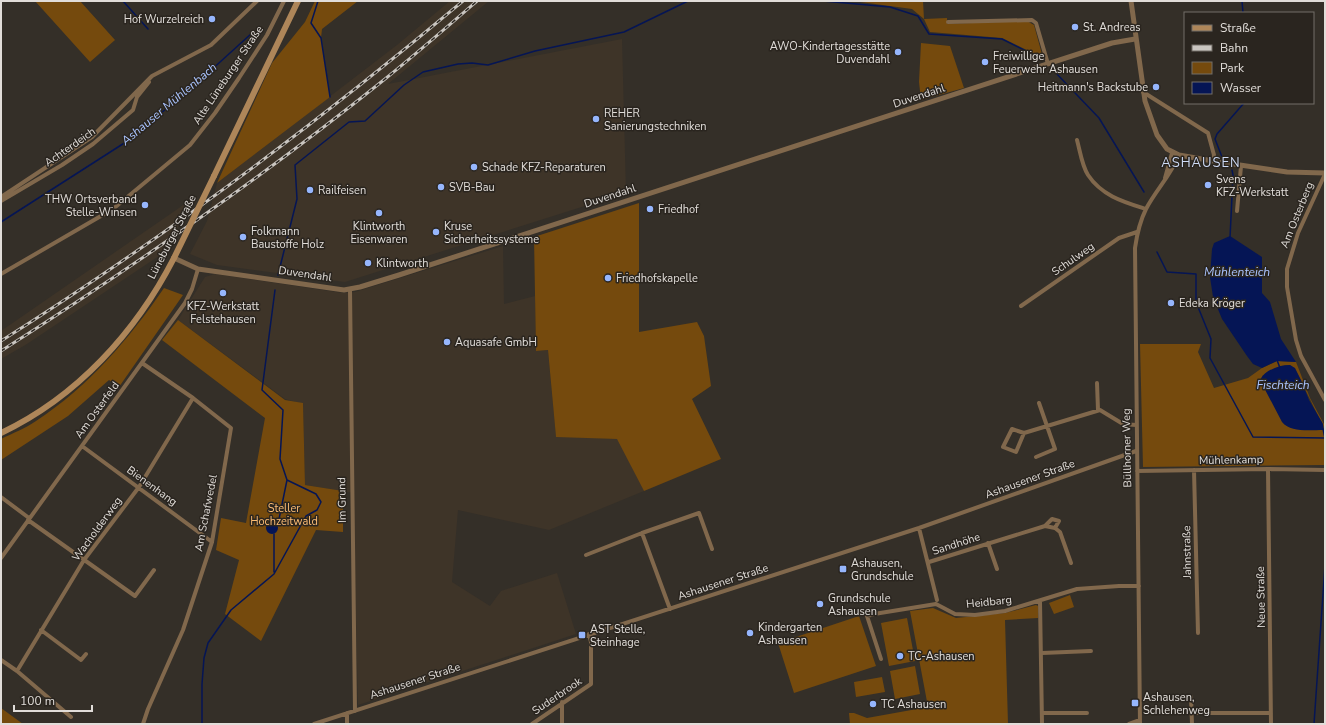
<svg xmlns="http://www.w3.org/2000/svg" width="1326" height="725" viewBox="0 0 1326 725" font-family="'Nunito Sans',sans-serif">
<rect width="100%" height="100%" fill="#342f28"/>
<!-- built -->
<path fill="#3e3428" d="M450 1H489L388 84 622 39 626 193 345 282 217 265 190 254 207 221 217 183 397 45Z
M192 199 165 252 27 344 1 359V331Z
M503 246 504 304 535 296 536 351 548 350 556 436 618 439 644 491 549 530 458 510 452 582 490 606 501 591 557 573 576 634 358 705 353 493 305 485 303 404 285 399 178 320 205 277 215 274 343 293 355 292Z"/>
<!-- green -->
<path fill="#754a0d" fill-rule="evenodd" d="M35 1H80L115 40 90 62Z
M315 1H358L322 29 321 38 330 97 217 183 272 63 305 22Z
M853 1H923L924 19 947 18V24L1027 21 1034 25 1043 58 1002 38 930 32 924 19 912 9Z
M921 43 950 46 964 88 921 100 919 82Z
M639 203V332L697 322 704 336 711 386 692 399 721 459 644 491 617 439 556 437 548 350 536 351 534 237Z
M164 288 183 295 119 387 109 380 68 416 1 460V439C13 433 26 428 36 421 88 387 130 338 164 288Z
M178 320 285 400 303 403 305 485 343 491V532L316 530 261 641 225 614 239 560 216 550 221 518 246 523 265 418 162 340Z
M1140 344H1201L1198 352 1214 388 1248 378 1262 368 1277 361 1296 362 1310 398 1325 426V465L1143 467ZM1290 365C1304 383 1311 404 1323 424L1262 376 1280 366Z
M1070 595 1074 607 1054 614 1049 603Z
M1036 605 1038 606V618L1005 620 1008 724H850L849 713H854L867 718 928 707 910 611 933 608 956 618 1005 613Z
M859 616 876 666 794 693 778 643Z
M907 618 915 661 889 666 881 623Z
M915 666 920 694 895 699 890 671Z
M882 677 885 692 856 697 854 682Z
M1 708 23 724H1Z"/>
<!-- water -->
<path fill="#051555" d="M1230 236 1262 257V293L1270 302 1281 339 1296 362 1277 361 1262 368 1253 364 1247 356 1222 319 1213 297 1210 277 1212 249 1214 243Z
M1290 365 1295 368 1301 380 1309 400 1323 424 1324 430C1310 430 1291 433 1282 422L1260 380C1265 370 1279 365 1290 365Z
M266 528a6 6 0 1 1 12 0a6 6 0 1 1-12 0Z"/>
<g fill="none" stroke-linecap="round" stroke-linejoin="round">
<!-- stream -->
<path stroke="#051555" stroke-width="1.5" d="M123 1 148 29
M318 1 311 23 321 38 330 97
M823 1 890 7 918 16 929 34 1002 39 1042 59
M1242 1 1243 13
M1055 72 1099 118 1144 192
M1222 157 1215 139 1217 134 1244 103
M1 222 129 140 198 82 252 33
M1230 238 1233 175 1232 170
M1157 252 1167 272 1196 274V302L1211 339 1210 358 1253 437 1325 438
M278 275 297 199 295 165 349 122 365 121 404 85 423 72 458 64 472 63 488 65 535 51 624 32 688 1
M1277 360 1280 368
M1323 429 1325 438
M278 524 287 480
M274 572V534
M202 724V684L204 658 208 643 231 610 274 574 306 516 317 510 321 502 316 494 287 480 280 459 283 410 262 390 275 290
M1314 724 1325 565"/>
<!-- minor -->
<path stroke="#81684c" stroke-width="4" d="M948 22 1032 20 1036 23 1048 64
M1143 92 1208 133 1214 155 1213 161
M1077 140C1080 151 1082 166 1088 175 1102 196 1124 202 1146 209
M1325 174 1298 233 1287 269V287L1296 340 1301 356 1325 400
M1165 178 1172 153
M1 197 92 137 152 76 211 45 257 1
M1 201 62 165 93 144 133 110 137 97 149 82
M1237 211 1241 166
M1 274 113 209 190 145 215 113 239 78 267 35 284 1
M350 290 355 711
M1021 306 1119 238 1137 232
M142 363 193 398 231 428 212 542 183 630 148 709 143 724
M1097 383 1098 410
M1024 433 1016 452 1003 447 1012 429 1024 433 1100 410 1123 424 1136 425
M82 446 212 542
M1036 457 1055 449 1039 403
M1268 469 1271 724
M1194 470 1198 633
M1137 471 1268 469 1325 470
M1 497 29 518
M28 520 135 596 154 570
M1045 526 1052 519 1059 521 1055 528
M919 528 937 600
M642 533 699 513 712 549
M988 543 997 569
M586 555 642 533 670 609
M1 558 185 303 192 289 198 269
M929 562 1045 526 1055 528 1060 532 1071 563
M1040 602 1042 724
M41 630 81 660 86 654
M1042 653 1091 651
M881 659 867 616 874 614 936 604 955 614 975 615 1005 611 1077 589 1119 586H1139
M1 660 17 671 71 717
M17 671 84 560 139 487 193 398
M1191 697 1192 724
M347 713V724
M1042 713H1087
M1192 713H1271
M314 724 919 528 1136 451
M532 724 591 684V642L589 634
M562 724V702
M1129 724 1140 720
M1140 724 1135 248C1137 234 1140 221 1146 209 1156 190 1171 175 1179 155"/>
<!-- tertiary -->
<path stroke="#81684c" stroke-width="5" d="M1131 1 1145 101 1157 135 1167 149 1179 155 1213 161 1287 172 1325 173
M174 258 198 269 344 290 360 287 399 275 1112 43 1135 39"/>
<!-- secondary -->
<path stroke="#ae8659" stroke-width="6" d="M214 176 298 1
M1 433C77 397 136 332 174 258"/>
<!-- rail casing -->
<g stroke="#c9c5c0" stroke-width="3">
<path id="rail" d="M1 341C164 238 316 124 463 1
M1 351C133 267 263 177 385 79 416 54 447 27 477 1"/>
</g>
<!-- rail -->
<use href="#rail" stroke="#2a251f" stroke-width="1.5" stroke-dasharray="4.5" stroke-linecap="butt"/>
<!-- secondary-bridge -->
<path stroke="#ae8659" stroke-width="6" d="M174 258 214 176"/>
</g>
<!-- markers -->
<g fill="#96b6fd" stroke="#2a251f" stroke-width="1.5">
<circle cx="212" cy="19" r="4"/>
<circle cx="1075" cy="27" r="4"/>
<circle cx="898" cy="52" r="4"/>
<circle cx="985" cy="62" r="4"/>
<circle cx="1156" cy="87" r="4"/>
<circle cx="596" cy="119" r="4"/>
<circle cx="474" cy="167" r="4"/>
<circle cx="1208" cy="185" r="4"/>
<circle cx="441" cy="187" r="4"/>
<circle cx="310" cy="190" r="4"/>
<circle cx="145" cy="205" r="4"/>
<circle cx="650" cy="209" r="4"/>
<circle cx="379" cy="213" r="4"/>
<circle cx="436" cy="232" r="4"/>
<circle cx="243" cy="237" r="4"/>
<circle cx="368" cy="263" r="4"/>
<circle cx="608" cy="278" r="4"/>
<circle cx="223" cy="293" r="4"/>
<circle cx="1171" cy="303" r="4"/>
<circle cx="447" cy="342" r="4"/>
<rect x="839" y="565" width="8" height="8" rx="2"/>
<circle cx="820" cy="604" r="4"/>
<circle cx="750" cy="633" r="4"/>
<rect x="578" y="631" width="8" height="8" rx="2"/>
<circle cx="900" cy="656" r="4"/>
<rect x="1131" y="699" width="8" height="8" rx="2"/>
<circle cx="873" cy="704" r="4"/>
</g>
<g text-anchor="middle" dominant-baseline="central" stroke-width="3" stroke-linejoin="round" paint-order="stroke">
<!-- poi labels -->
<g font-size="11" fill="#e1ddd9" stroke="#2a251f" text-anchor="start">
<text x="204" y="19" text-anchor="end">Hof Wurzelreich</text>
<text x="1083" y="27">St. Andreas</text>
<text x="890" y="46" text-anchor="end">AWO-Kindertagesstätte<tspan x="890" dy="13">Duvendahl</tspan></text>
<text x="993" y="56">Freiwillige<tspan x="993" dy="13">Feuerwehr Ashausen</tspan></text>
<text x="1148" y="87" text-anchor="end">Heitmann's Backstube</text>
<text x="604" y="113">REHER<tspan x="604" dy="13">Sanierungstechniken</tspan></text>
<text x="482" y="167">Schade KFZ-Reparaturen</text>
<text x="1216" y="179">Svens<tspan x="1216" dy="13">KFZ-Werkstatt</tspan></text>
<text x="449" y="187">SVB-Bau</text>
<text x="318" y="190">Railfeisen</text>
<text x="137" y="199" text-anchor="end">THW Ortsverband<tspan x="137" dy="13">Stelle-Winsen</tspan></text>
<text x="658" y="209">Friedhof</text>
<text x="379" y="226" text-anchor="middle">Klintworth<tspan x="379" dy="13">Eisenwaren</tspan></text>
<text x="444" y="226">Kruse<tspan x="444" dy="13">Sicherheitssysteme</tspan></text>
<text x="251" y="231">Folkmann<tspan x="251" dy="13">Baustoffe Holz</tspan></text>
<text x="376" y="263">Klintworth</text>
<text x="616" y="278">Friedhofskapelle</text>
<text x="1179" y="303">Edeka Kröger</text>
<text x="223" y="306" text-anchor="middle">KFZ-Werkstatt<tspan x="223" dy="13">Felstehausen</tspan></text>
<text x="455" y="342">Aquasafe GmbH</text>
<text x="851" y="563">Ashausen,<tspan x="851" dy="13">Grundschule</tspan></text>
<text x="828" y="598">Grundschule<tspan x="828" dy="13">Ashausen</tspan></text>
<text x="758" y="627">Kindergarten<tspan x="758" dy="13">Ashausen</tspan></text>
<text x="590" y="629">AST Stelle,<tspan x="590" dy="13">Steinhage</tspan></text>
<text x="908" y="656">TC-Ashausen</text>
<text x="1143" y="697">Ashausen,<tspan x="1143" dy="13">Schlehenweg</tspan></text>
<text x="881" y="704">TC Ashausen</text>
</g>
<!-- street labels -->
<g font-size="11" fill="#e1ddd9" stroke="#2a251f">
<text transform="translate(228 75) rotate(-56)">Alte Lüneburger Straße</text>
<text transform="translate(919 96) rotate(-18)">Duvendahl</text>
<text transform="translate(70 147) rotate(-35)">Achterdeich</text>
<text transform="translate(610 196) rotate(-18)">Duvendahl</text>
<text transform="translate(1297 215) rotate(-68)">Am Osterberg</text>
<text transform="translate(172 237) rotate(-63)">Lüneburger Straße</text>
<text transform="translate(1073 259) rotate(-35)">Schulweg</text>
<text transform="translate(305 274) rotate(8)">Duvendahl</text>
<text transform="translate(97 410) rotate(-54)">Am Osterfeld</text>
<text transform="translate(1127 448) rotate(-91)">Büllhorner Weg</text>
<text transform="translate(1231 460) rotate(-1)">Mühlenkamp</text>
<text transform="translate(1030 479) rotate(-20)">Ashausener Straße</text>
<text transform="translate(152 486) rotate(36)">Bienenhang</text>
<text transform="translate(342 500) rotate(-91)">Im Grund</text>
<text transform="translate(206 513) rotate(-79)">Am Schafwedel</text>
<text transform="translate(97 529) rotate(-54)">Wacholderweg</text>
<text transform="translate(956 544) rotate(-18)">Sandhöhe</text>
<text transform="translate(1187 552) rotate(-91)">Jahnstraße</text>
<text transform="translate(723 582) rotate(-18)">Ashausener Straße</text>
<text transform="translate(1261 597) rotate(-91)">Neue Straße</text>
<text transform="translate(989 602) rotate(-6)">Heidbarg</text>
<text transform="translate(415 681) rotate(-18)">Ashausener Straße</text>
<text transform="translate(557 696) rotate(-34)">Suderbrook</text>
</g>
<!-- park labels -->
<g font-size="11" fill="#febe75" stroke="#2a251f">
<text x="284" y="508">Steller<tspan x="284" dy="13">Hochzeitwald</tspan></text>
</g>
<!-- water labels -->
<g font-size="12" font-style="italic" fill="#aac4ff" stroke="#2a251f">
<text transform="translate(169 104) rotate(-40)">Ashauser Mühlenbach</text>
<text x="1237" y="272">Mühlenteich</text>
<text x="1283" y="385">Fischteich</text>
</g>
<!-- quarter labels -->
<g font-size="13" letter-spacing="1" fill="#cedbf6" stroke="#2a251f">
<text x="1201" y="163">ASHAUSEN</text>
</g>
</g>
<!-- border -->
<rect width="1326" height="725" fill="none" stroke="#e1ddd9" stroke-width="4"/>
<!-- legend -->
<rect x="1184" y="12" width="130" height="92" fill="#2a251f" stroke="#736f69"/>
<rect x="1192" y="25" width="20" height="6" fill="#ae8659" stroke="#736f69"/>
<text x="1220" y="32" font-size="12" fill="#e1ddd9">Straße</text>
<rect x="1192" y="45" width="20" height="6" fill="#c9c5c0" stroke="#736f69"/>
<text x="1220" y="52" font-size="12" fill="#e1ddd9">Bahn</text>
<rect x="1192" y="62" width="20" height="12" fill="#754a0d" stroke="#736f69"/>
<text x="1220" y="72" font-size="12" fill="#e1ddd9">Park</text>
<rect x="1192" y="82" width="20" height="12" fill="#051555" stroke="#736f69"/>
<text x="1220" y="92" font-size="12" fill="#e1ddd9">Wasser</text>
<!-- scale -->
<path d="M14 705v6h78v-6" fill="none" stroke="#e1ddd9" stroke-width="2"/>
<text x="20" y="705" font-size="12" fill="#e1ddd9" stroke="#2a251f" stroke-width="3" paint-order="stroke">100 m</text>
</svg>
